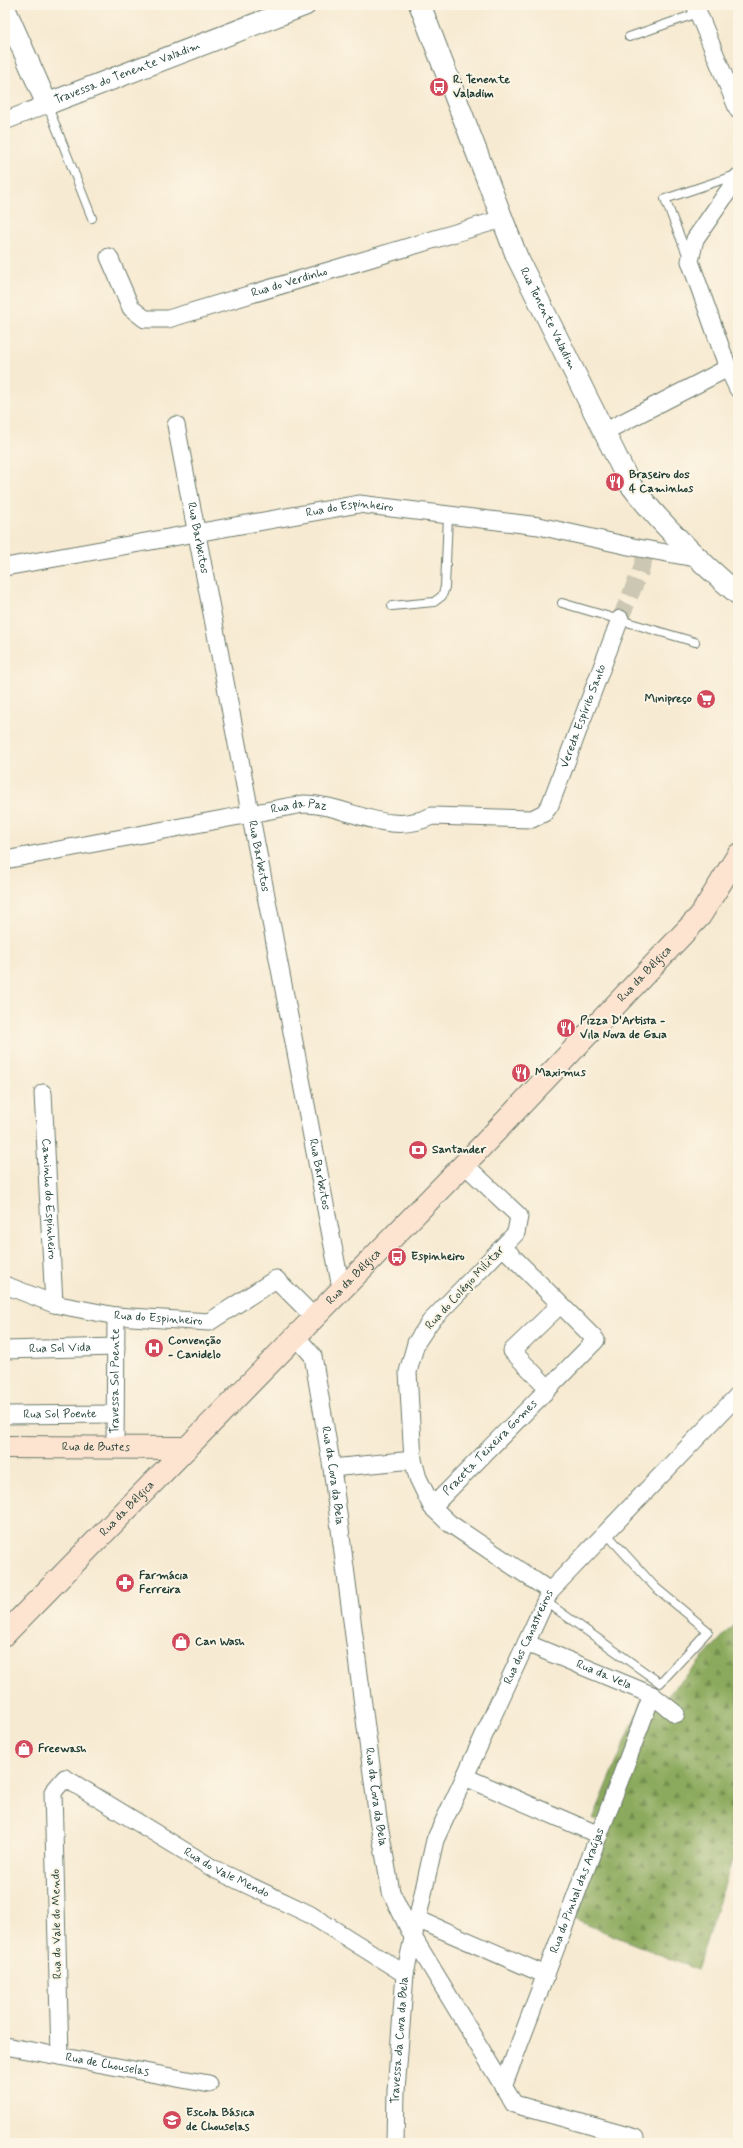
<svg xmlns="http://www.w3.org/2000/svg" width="743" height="2148" viewBox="0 0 743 2148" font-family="Mynerve,sans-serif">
<defs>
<pattern id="forest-firs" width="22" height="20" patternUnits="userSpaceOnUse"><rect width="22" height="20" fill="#8caa5d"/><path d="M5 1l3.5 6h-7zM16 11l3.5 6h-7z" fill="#728c4e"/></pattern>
</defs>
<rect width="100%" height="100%" fill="#fcf5e5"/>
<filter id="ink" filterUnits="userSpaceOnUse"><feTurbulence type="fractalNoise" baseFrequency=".025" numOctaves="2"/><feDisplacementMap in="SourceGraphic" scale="8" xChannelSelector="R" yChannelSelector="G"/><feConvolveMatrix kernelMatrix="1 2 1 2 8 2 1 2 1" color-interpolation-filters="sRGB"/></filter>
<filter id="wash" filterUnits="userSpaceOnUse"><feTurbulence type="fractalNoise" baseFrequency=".012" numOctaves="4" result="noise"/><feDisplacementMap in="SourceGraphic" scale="16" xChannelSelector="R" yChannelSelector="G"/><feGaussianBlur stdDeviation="0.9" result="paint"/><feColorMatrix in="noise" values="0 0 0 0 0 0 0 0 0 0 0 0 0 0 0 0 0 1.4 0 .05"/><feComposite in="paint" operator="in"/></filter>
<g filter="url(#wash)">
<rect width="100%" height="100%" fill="#f7ead2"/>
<!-- forest -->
<path fill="url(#forest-firs)" stroke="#567448" d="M738 1620V1842L697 1970 571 1918 610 1825 593 1819 643 1699 656 1708Z"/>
</g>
<g filter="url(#ink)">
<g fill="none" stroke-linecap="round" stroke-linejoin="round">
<!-- minor-tunnel -->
<path stroke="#ccc7b2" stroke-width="17" stroke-dasharray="17 8" stroke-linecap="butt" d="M620 619 641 570 647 549"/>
<!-- service casing -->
<g stroke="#6b7a6b" stroke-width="10">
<path id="service" d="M629 37 698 13
M47 104 92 218
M688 257 665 199 736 175
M562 603 695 642
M392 606 434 602 442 596 445 587 448 516
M545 1601 660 1683 708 1631 655 1587 606 1533"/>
</g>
<!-- minor casing -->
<g stroke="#6b7a6b" stroke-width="19">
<g id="minor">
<path d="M695 5 738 110"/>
<path d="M5 121 47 104"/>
<path d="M738 177 695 239 690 261 728 368 738 389"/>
<path id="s1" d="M109 257 131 308 145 319H168L502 219"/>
<path id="s2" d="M176 425 341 1288"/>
<path d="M604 432 728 368"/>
<path id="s3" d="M5 567 359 504 539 526 633 547 695 558"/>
<path id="s4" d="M5 860 303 804C349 804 386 838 432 816L532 819 544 813 550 805 620 619"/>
<path id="s5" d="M43 1093 54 1304"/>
<path d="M464 1164 519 1216 516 1233 430 1322 416 1343 408 1372 413 1460 418 1478 432 1507 449 1523 550 1591"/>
<path id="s6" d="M5 1285 54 1304 116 1316 209 1322 276 1279 314 1317"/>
<path id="s7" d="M295 1335 313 1356 332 1468 378 1819 391 1892 413 1937 514 2104 635 2138 633 2143"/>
<path id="s8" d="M5 1350 116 1347"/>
<path d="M548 1388 512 1351 560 1305"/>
<path id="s9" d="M5 1415 115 1414"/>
<path id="s10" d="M115 1446 116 1316"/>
<path d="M332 1468 413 1460"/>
<path id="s11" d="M432 1507 596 1340 503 1247"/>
<path id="s12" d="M526 1643 652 1695 676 1714"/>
<path d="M465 1777 599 1835"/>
<path d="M417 1919 546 1975"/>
<path id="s13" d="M5 2046 209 2084"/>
<path id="s14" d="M60 2056 53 1792 65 1778 214 1869 309 1914 405 1974"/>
<path id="s15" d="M503 2087 652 1695"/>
<path id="s16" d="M395 2143 396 2091 405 1974 435 1840 467 1772 550 1591 738 1395"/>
</g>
</g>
<!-- tertiary casing -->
<g stroke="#6b7a6b" stroke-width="23">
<g id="tertiary">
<path id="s17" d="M420 5 517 257 630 484C662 526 698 560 738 594"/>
<path id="s18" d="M5 9 47 104 305 5"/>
</g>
</g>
<!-- secondary casing -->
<g stroke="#6b7a6b" stroke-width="24">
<g id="secondary">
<path id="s19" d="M5 1447 187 1448"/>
<path id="s20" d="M5 1634 479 1149 700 916 738 855"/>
</g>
</g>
<!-- service -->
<use href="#service" stroke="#fff" stroke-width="8"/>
<!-- minor -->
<use href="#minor" stroke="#fff" stroke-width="17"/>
<!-- tertiary -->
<use href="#tertiary" stroke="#fff" stroke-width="21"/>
<!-- secondary -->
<use href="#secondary" stroke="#fde4d1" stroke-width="22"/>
</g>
</g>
<!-- icons -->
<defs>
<g id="bus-disc" transform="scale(1)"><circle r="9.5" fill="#d1495b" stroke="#fcf5e5"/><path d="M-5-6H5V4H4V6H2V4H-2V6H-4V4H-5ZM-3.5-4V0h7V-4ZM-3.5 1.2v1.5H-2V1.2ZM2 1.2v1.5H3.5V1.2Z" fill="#fff"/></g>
<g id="restaurant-disc" transform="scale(1)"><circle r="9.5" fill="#d1495b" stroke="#fcf5e5"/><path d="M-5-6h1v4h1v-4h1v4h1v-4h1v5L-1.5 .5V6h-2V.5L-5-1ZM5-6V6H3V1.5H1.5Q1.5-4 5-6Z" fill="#fff"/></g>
<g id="supermarket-disc" transform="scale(1)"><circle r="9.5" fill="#d1495b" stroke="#fcf5e5"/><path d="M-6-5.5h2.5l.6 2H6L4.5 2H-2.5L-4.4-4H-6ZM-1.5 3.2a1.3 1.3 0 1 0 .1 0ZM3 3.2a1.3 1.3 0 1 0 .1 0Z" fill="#fff"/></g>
<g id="bank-disc" transform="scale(1)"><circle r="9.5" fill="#d1495b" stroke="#fcf5e5"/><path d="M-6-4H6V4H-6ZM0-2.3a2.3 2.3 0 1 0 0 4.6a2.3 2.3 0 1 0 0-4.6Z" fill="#fff"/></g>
<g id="hospital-disc" transform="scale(1)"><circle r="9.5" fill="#d1495b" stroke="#fcf5e5"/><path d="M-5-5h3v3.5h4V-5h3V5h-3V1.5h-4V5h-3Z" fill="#fff"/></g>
<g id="pharmacy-disc" transform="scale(1)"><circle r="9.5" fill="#d1495b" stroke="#fcf5e5"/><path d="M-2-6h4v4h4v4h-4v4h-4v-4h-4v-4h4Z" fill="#fff"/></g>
<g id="shop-disc" transform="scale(1)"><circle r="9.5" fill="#d1495b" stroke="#fcf5e5"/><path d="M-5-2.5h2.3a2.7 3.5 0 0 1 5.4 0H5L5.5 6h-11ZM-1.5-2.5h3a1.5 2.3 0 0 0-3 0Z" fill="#fff"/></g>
<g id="school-disc" transform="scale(1)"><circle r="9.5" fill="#d1495b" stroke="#fcf5e5"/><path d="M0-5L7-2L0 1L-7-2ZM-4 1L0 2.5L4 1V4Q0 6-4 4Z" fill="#fff"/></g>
</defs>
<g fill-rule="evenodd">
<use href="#bus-disc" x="439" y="87"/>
<use href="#restaurant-disc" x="615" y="482"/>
<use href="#supermarket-disc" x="706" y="699"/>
<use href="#restaurant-disc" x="566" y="1028"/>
<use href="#restaurant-disc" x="521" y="1073"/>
<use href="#bank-disc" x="418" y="1150"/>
<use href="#bus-disc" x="397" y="1257"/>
<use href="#hospital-disc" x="154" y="1348"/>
<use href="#pharmacy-disc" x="125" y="1583"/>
<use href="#shop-disc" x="181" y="1642"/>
<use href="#shop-disc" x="24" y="1749"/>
<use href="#school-disc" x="172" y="2120"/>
</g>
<g text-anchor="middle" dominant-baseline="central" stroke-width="4" stroke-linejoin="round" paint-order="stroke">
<!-- street labels -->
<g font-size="12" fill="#1f3d34" stroke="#fcf5e5">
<text stroke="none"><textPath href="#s18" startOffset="190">Travessa do Tenente Valadim</textPath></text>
<text stroke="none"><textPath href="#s1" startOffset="223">Rua do Verdinho</textPath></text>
<text stroke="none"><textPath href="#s17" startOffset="339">Rua Tenente Valadim</textPath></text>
<text stroke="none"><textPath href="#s3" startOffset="350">Rua do Espinheiro</textPath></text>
<text stroke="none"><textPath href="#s2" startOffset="115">Rua Barbeitos</textPath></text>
<text stroke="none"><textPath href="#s4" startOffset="654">Vereda Espírito Santo</textPath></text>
<text stroke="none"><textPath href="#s4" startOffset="299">Rua da Paz</textPath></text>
<text stroke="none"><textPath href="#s2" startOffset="439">Rua Barbeitos</textPath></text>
<text stroke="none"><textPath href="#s20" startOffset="919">Rua da Bélgica</textPath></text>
<text stroke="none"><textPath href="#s2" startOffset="763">Rua Barbeitos</textPath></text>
<text stroke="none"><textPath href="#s5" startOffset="106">Caminho do Espinheiro</textPath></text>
<text stroke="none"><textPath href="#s20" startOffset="499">Rua da Bélgica</textPath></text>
<text transform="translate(465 1288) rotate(-47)">Rua do Colégio Militar</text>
<text stroke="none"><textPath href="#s6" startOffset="158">Rua do Espinheiro</textPath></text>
<text stroke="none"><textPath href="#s8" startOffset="55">Rua Sol Vida</textPath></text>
<text stroke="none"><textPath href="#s10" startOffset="65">Travessa Sol Poente</textPath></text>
<text stroke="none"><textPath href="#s9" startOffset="55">Rua Sol Poente</textPath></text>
<text stroke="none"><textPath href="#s19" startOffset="91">Rua de Bustes</textPath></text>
<text stroke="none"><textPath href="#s11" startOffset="83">Praceta Teixeira Gomes</textPath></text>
<text stroke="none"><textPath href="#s7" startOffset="149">Rua da Cova da Bela</textPath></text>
<text stroke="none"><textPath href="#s20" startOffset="175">Rua da Bélgica</textPath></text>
<text stroke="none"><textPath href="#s16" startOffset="530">Rua dos Canastreiros</textPath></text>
<text stroke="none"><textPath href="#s12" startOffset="84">Rua da Vela</textPath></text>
<text stroke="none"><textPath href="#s7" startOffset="473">Rua da Cova da Bela</textPath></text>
<text stroke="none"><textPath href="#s14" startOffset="470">Rua do Vale Mendo</textPath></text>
<text stroke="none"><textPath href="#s15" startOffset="210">Rua do Pinhal das Araújas</textPath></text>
<text transform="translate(57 1924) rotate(-91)">Rua do Vale do Mendo</text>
<text stroke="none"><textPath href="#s16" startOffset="103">Travessa da Cova da Bela</textPath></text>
<text stroke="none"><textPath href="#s13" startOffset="104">Rua de Chouselas</textPath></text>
</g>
<!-- poi labels -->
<g font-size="12" font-weight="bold" fill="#1f3d34" stroke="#fcf5e5" text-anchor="start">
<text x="453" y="80">R. Tenente<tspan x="453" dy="14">Valadim</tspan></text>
<text x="629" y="475">Braseiro dos<tspan x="629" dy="14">4 Caminhos</tspan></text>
<text x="692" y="699" text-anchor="end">Minipreço</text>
<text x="580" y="1021">Pizza D'Artista -<tspan x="580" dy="14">Vila Nova de Gaia</tspan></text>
<text x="535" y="1073">Maximus</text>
<text x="432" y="1150">Santander</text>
<text x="411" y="1257">Espinheiro</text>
<text x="168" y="1341">Convenção<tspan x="168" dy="14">- Canidelo</tspan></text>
<text x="139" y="1576">Farmácia<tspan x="139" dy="14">Ferreira</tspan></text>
<text x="195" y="1642">Can Wash</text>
<text x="38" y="1749">Freewash</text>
<text x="186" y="2113">Escola Básica<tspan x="186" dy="14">de Chouselas</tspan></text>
</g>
</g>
<!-- margin -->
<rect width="743" height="2148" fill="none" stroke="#fcf5e5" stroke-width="20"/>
</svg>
